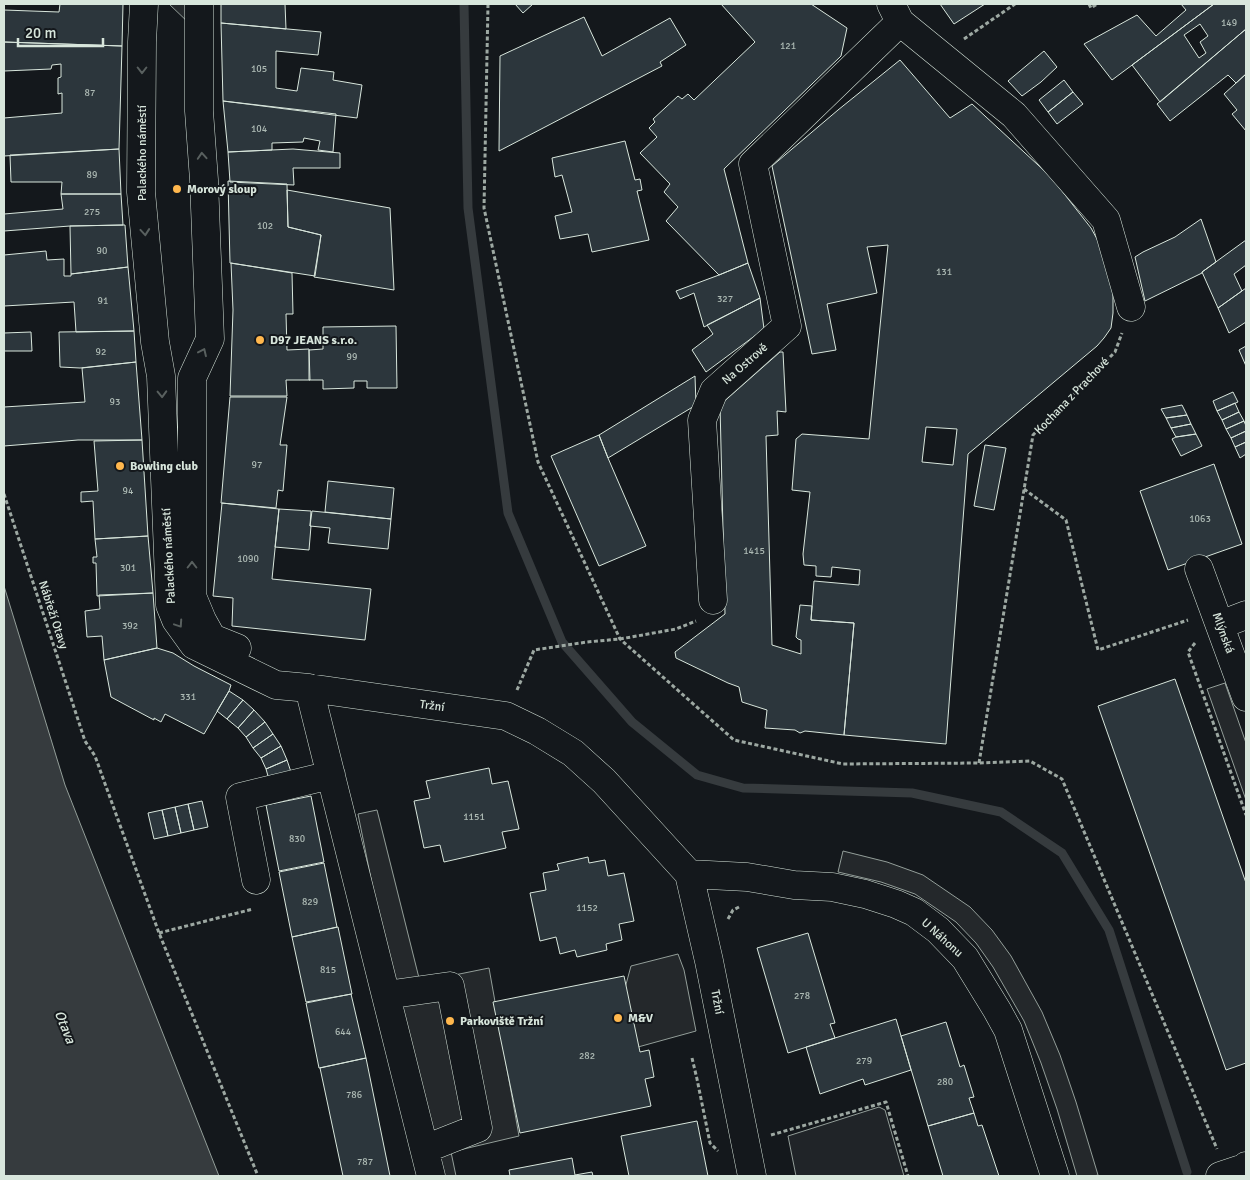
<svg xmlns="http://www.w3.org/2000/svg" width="1250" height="1180" viewBox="0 0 1250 1180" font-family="Signika,sans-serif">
<rect width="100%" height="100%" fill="#14181c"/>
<!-- green -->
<path fill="#202428" stroke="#939e99" d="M879 1107 885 1110 904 1176H796L788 1136Z"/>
<!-- parking -->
<path fill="#24282b" stroke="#939e99" d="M169 4H191V25Z
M1225 683 1246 743V800L1207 689Z
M377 810 420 982 489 968 519 1136 451 1152 456 1176H438L391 978 358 814Z
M843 851 887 862 923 875 970 907 992 930 1011 956 1042 1012 1060 1055 1076 1102 1098 1175 1094 1176H1077L1057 1109 1041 1063 1024 1021 993 967 976 943 956 922 915 894 881 882 838 872Z
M678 954 684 970 696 1031 638 1047 625 988 631 966Z"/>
<!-- water -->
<path fill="#363b3e" stroke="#939e99" d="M4 586 65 785 219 1176H4Z"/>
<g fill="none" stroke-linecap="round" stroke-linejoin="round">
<!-- stream -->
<path stroke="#363b3e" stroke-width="9" d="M464 4 468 208 508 513 562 642 632 722 697 775 743 788 912 793 1001 812 1062 853 1109 930 1187 1172"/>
</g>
<!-- building -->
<path fill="#2c363c" stroke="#d8e6dc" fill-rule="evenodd" d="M60 4H123L122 46 4 42V10L59 12Z
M221 4H285L286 29 221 23Z
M515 4H533L523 13Z
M721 4H811L847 28 841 56 724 169 748 263 719 275 666 221 678 207 664 192 670 184 640 153 657 137 649 128 655 122 653 119 678 96 682 99 688 94 694 100 755 42Z
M940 4H985L954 24Z
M1181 4H1214L1112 80 1084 44 1137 15 1156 36 1186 10Z
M1214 4H1246V29L1160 102 1132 65ZM1200 24 1208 36 1200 42 1206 53 1199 58 1184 35Z
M584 17 602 56 670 18 686 45 660 62 662 66 499 151 500 56Z
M221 23 321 32 318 55 276 51V88L297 91 301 68 334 72 333 80 362 85 357 118 223 101Z
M1246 29V74L1236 83 1228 75 1170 121 1157 104Z
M4 42 122 46 119 149 4 156V118L62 113V93L58 94V78L61 77V64L52 65 51 69 4 71Z
M1044 51 1057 67 1041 82 1022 96 1008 81Z
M900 60 950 118 972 104 1051 177 1091 228 1103 250 1113 288V313L1111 328 1104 338 1097 346 968 454 946 744 844 735 854 623 811 620 814 581 859 585 860 570 832 567 831 577 816 576V566L804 565 803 554 810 492 792 490 796 439 802 434 869 439 888 245 867 247 877 293 827 304 836 350 812 354 772 166 838 110ZM926 427 957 429 953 465 922 462Z
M1246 74V131L1232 114 1237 110 1224 94Z
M1064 80 1073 92 1048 112 1039 100Z
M1073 92 1083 104 1057 124 1048 112Z
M223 101 336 114 333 152 318 150 320 141 304 138 303 142 272 143V150L228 152Z
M625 141 635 180 640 179 642 190 637 191 649 240 592 252 588 234 560 239 555 216 572 212 562 175 555 177 552 158Z
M119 149 121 194H61L62 182H11L10 155Z
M293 149 340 153V168H293L294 185 230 182 228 152Z
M228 181 287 184 288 227 321 235 315 276 230 263Z
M287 190 390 208 394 290 314 277 321 235 288 227Z
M61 194H121L123 225 70 226 4 231V214L63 209Z
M1201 219 1216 262 1202 272V273L1145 301 1135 257 1143 252 1175 237Z
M125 225 128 267 71 274 70 226Z
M1246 240V265L1234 274 1242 291 1218 308 1202 272Z
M46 251 47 260 64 259V276H71V274L128 267 134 331 76 332 74 302 4 306V255Z
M231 263 292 273 293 314H286L287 350 309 349 310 380H286L287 396H230L233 310Z
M748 263 760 298 704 327 694 293 680 299 676 291 719 275Z
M1246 288V322L1229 333 1218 308Z
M760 298 764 329 706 372 692 350 713 334 707 325Z
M396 326 397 388H367V381H354V388L323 389V380H309V350L323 349V327Z
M134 331 136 362 80 368 60 367 59 332Z
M31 332 32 351H4V333Z
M1246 346V366L1239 350Z
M780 352H783L786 412 777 411 778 435 766 436 772 645 801 654V640L798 639 796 637 800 605 812 606 811 620 854 623 844 735 805 731 800 733 795 730 765 728 767 710 742 702 739 687 728 683 676 658 675 652 725 614 720 405Z
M136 362 142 440H78L4 446V407L85 402 82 368Z
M695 376 696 405 608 458 599 435Z
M1233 392 1238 402 1217 411 1213 401Z
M230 397H287L280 445H287L283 491 278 490 276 508 221 503Z
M1235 403 1239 412 1222 420 1217 411Z
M1182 405 1187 415 1166 418 1161 409Z
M1239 412 1244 421 1226 429 1222 420Z
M1187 415 1191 424 1171 428 1166 418Z
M1244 421 1246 426V431L1231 438 1226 429Z
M1191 424 1196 434 1176 437 1171 428Z
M1246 431V442L1235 447 1231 438Z
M1196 434 1202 446 1181 456 1172 439 1176 437Z
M599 435 608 458 646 546 599 566 551 456Z
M142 440 148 536 95 539 93 501 81 502V492L98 491 94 441Z
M1246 442V454L1240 458 1235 447Z
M985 445 1006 448 994 510 974 506Z
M1214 464 1242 544 1168 570 1140 491Z
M328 481 394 488 391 519 325 512Z
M222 503 279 509 272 579 371 589 365 640 232 626 233 598 213 596Z
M279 509 311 511 310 526H311L309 550 275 547Z
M312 511 391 519 388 549 328 543 330 528 310 526Z
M148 536 153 593 97 596 96 563H93V557H97L95 539Z
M153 593 157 648 104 660 102 636 87 637 85 611 100 609 99 595Z
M157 648 173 653 194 666 231 685 229 691 204 734 165 714 161 722 154 718V720L111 697 104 660Z
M1175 679 1246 883V1063L1226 1070 1098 706Z
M229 691 243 700 227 719 217 711Z
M243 700 254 710 238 728 227 719Z
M254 710 265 722 246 737 238 728Z
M265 722 273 734 253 748 246 737Z
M273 734 281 746 261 758 253 748Z
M281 746 287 760 266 769 261 758Z
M287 760 292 775 270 783 266 769Z
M489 768 492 784 508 781 519 829 502 832 506 848 444 862 440 845 424 848 414 801 430 798 426 781Z
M311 796 324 862 279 871 266 805Z
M202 801 208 827 194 830 188 804Z
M188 804 194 830 181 833 175 807Z
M175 807 181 833 168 836 162 810Z
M162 810 168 836 154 839 148 813Z
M588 857 589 863 605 860 608 876 624 873 634 921 619 924 622 940 606 944 607 950 577 957 575 950 560 954 556 937 540 941 530 893 546 890 543 873 559 870 557 864Z
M324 863 337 927 292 937 279 872Z
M338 927 352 994 306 1002 292 937Z
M808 933 835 1023 830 1024 835 1038 788 1053 757 948Z
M624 976 640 1052 649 1050 654 1077 645 1079 651 1106 520 1133 493 1002Z
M351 994 366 1058 319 1068 306 1003Z
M896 1019 911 1070 865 1085 863 1079 820 1094 806 1047Z
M946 1022 960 1067 964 1065 974 1097 969 1098 974 1113 928 1126 901 1036Z
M366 1058 390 1176H343L320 1068Z
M974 1113 978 1126 982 1125 999 1176H943L928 1126Z
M697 1121 708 1176H629L621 1136Z
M572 1158 575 1175 592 1172 593 1176H510L509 1170Z"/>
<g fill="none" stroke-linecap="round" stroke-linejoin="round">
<!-- minor casing -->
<g stroke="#d8e6dc" stroke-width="29">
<path id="minor" d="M144 4 142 42 141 192 155 342 161 376 170 605 176 620 194 645 276 685 309 688 506 716 537 731 573 753 604 781 689 874 709 961 752 1176
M199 4V111L204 180 210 339 192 378V596L202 620 212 638 237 648
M891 4 900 22 1014 115 1106 220 1131 307
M1199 569 1246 697
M713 600 702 420 714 391 787 326 753 164 900 22
M1220 625 1246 615
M309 688 431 1176
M689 874 747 877 794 885 832 887 865 894 896 904 914 912 938 930 965 958 997 1010 1008 1030 1055 1176
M256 880 240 797 331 775
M386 995 450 986 478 1128 425 1149
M1220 1176 1244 1168 1246 1166"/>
</g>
<!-- path -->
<path stroke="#9da8a2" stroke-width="3" stroke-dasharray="4 2.5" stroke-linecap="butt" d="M488 4 484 208 538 462 620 639 734 740 843 764 979 763 1030 761 1062 779 1217 1149
M1089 4 1091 8 1097 4
M964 39 1015 4
M1024 489 1066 520 1098 650 1188 620
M4 494 85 741 95 756 159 933 258 1176
M1195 643 1188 652 1246 815
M517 690 534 650 587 642 620 639 676 629 696 621
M979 763 1033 435 1115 352 1122 333
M728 919 733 910 741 906
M159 933 253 909
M692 1058 697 1079 710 1143 718 1151
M771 1135 886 1102 908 1176"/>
<!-- minor -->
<use href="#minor" stroke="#14181c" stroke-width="28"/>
</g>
<!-- one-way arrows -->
<defs><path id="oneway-chevron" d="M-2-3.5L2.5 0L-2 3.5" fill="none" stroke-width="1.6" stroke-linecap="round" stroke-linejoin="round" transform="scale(1.25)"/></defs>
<g stroke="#59605f">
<use href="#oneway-chevron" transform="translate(142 70) rotate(90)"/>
<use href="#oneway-chevron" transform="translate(202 156) rotate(-94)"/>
<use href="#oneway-chevron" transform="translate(145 232) rotate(85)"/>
<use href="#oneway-chevron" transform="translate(203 352) rotate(-65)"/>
<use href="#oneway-chevron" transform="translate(162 394) rotate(88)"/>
<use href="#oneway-chevron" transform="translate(192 565) rotate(-90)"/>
<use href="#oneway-chevron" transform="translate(179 624) rotate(56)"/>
</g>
<!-- markers -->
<g fill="#ffb74d" stroke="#14181c" stroke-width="2">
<circle cx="177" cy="189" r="5"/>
<circle cx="260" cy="340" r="5"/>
<circle cx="120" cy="466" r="5"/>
<circle cx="618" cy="1018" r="5"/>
<circle cx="450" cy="1021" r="5"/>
</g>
<g text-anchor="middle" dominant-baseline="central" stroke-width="4" stroke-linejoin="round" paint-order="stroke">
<!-- number labels -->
<g font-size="10" fill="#adbab4">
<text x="1229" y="23">149</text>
<text x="788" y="46">121</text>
<text x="259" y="69">105</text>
<text x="90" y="93">87</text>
<text x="259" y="129">104</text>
<text x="92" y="175">89</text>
<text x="92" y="212">275</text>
<text x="265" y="226">102</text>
<text x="102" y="251">90</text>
<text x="944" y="272">131</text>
<text x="725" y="299">327</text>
<text x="103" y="301">91</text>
<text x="101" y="352">92</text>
<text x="352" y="357">99</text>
<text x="115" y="402">93</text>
<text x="257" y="465">97</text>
<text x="128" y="491">94</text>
<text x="1200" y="519">1063</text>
<text x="754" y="551">1415</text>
<text x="248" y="559">1090</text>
<text x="128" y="568">301</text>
<text x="130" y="626">392</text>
<text x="188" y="697">331</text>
<text x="474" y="817">1151</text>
<text x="297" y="839">830</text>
<text x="310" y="902">829</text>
<text x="587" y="908">1152</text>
<text x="328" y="970">815</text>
<text x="802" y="996">278</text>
<text x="343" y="1032">644</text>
<text x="587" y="1056">282</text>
<text x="864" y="1061">279</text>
<text x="945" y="1082">280</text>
<text x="354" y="1095">786</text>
<text x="365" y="1162">787</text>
</g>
<!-- street labels -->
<g font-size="12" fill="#d8e6dc" stroke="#14181c">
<text transform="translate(142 153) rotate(-90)">Palackého náměstí</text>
<text transform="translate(745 364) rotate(-41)">Na Ostrově</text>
<text transform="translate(1072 396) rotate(-46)">Kochana z Prachové</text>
<text transform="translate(169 556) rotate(-93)">Palackého náměstí</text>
<text transform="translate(53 615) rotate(72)">Nábřeží Otavy</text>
<text transform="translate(1223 633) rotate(70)">Mlýnská</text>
<text transform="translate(432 706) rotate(8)">Tržní</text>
<text transform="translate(942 938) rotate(42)">U Náhonu</text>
<text transform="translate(717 1002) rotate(79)">Tržní</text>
</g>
<!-- poi labels -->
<g font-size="12" font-weight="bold" fill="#d8e6dc" stroke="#14181c" text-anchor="start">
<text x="187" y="189">Morový sloup</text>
<text x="270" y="340">D97 JEANS s.r.o.</text>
<text x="130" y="466">Bowling club</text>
<text x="628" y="1018">M&amp;V</text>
<text x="460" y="1021">Parkoviště Tržní</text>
</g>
<!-- water labels -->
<g font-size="14" font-style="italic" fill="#d8e6dc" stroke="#14181c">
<text transform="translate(65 1027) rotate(68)">Otava</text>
</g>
</g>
<!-- border -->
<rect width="1250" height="1180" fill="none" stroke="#d8e6dc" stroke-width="10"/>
<!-- scale -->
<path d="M18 38v8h85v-8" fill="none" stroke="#d8e6dc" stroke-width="2.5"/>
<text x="25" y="38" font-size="15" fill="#d8e6dc" stroke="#14181c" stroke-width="4" paint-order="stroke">20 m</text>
</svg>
